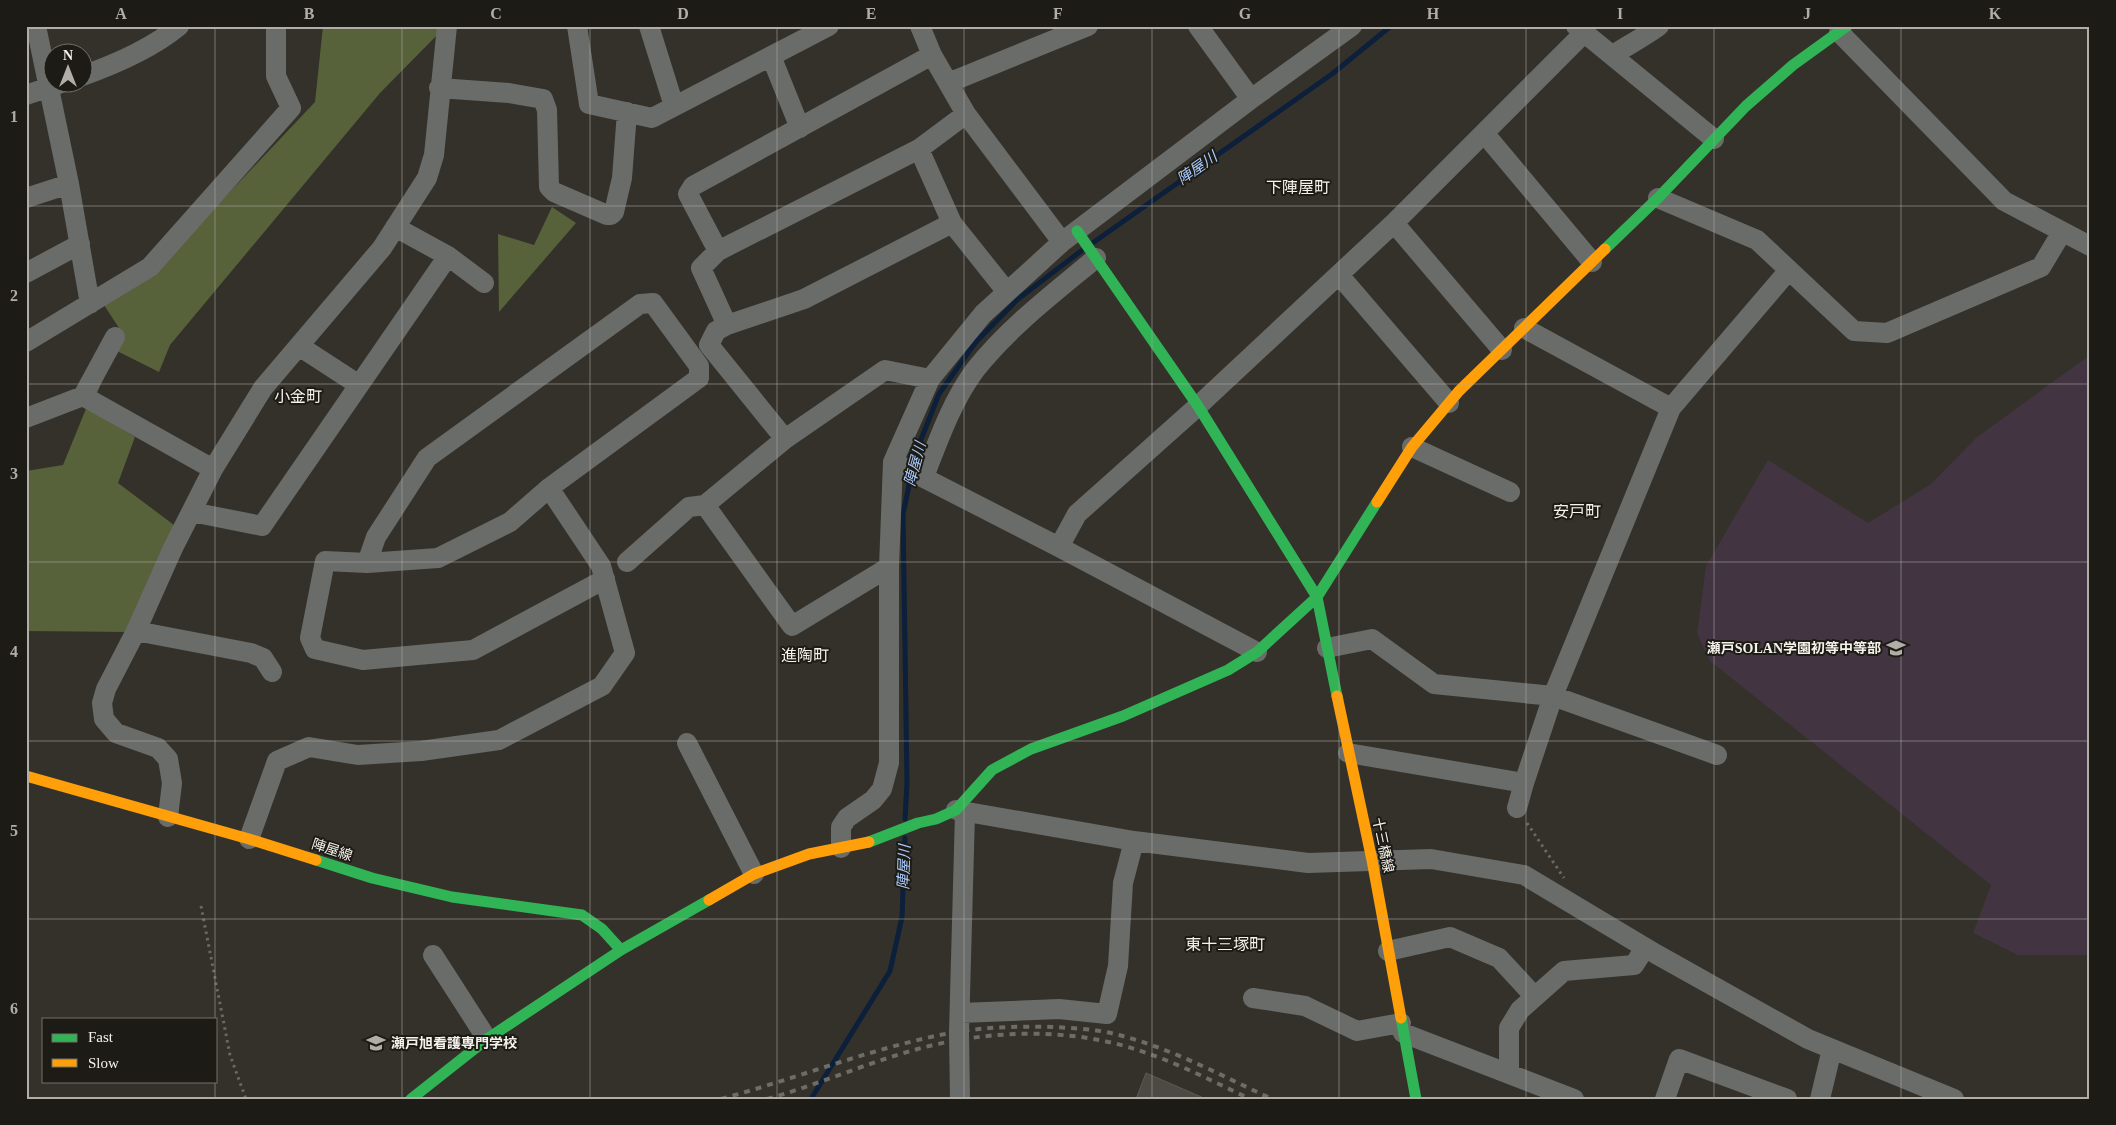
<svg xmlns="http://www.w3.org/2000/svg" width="2116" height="1125" viewBox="0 0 2116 1125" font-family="'Times New Roman','Noto Sans JP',serif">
<rect width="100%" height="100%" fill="#34312a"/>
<!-- education -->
<path fill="#423440" d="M2090 355V955H2018L1973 933 1991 885 1710 661 1697 634 1706 566 1768 460 1868 523 1931 484 1977 437Z"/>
<!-- forest -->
<path fill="#57613a" d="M323 26H446L380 93 170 345 159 372 115 350 90 410 135 437 118 483 174 525 127 632 26 631V471L63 465 119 328 104 305 157 269 315 102Z
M552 207 576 223 499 312 498 234 534 245Z"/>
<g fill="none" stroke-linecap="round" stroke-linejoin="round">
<!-- stream -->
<path stroke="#0c1f3b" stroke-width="5" d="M1094 242 1332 74 1391 26
M913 468 916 452 939 394 975 343 1018 299 1081 251
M905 819 907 783 903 514 911 476
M811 1099 890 971 902 917 905 838"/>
</g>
<!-- building -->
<path fill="#4d4a45" stroke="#5c5854" d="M1146 1073 1206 1099H1136Z"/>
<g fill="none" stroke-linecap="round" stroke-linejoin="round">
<!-- path -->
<path stroke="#686865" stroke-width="3" stroke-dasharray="2.5 4" stroke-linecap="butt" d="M1527 823 1564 878
M201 906 230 1055 246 1099"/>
<!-- street -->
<path stroke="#6a6c6a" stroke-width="20" d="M36 26 69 184 90 304
M577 26 589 104 652 118 829 26
M649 26 674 106
M920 26 932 55 966 114 1062 242
M1198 26 1251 99
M1576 26 1714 139
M1839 32 2004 201 2090 246
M1613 55C1628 45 1644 37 1659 26
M771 56 800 128
M82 76C116 64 151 49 179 26
M948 83 1088 26
M439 88 509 93 543 99 547 110 549 187 554 192 607 215H611L614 212 622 178 627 112
M26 95 64 82
M1484 133 1592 262
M919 149 952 223 1007 292
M26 198 69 184
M1658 198 1757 240 1854 331 1887 333 2041 267 2062 232
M1394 223 1502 350
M395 227 448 256 484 283
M718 251 688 194 693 186 932 55
M26 273 80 244
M1339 275 1449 403
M727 325 804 299 952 223
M1524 328 1671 408
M115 337 83 396 213 469
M26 342 150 267 291 108 276 76V26
M299 346 359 385
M930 379 885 370 785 439 709 345 716 331 727 325 701 268 718 251 919 149 966 114
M26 418 83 396
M1412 447 1510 492
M893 462 1059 547 1257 652
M924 477C938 441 952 401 975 370 1009 327 1054 293 1096 258
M705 505 792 626 889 567
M192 512 262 526 448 256
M1059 547 1077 514 1198 406 1394 223 1585 32
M627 562 689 507 705 505 785 439
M367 563 376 537 427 458 640 304 653 303 699 366V378L549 488 510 522 438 558 367 563 325 561 310 638 315 649 363 660 473 650 605 579
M136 631 251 653 263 658 272 672
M1327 648 1372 639 1434 684 1553 696 1717 755
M687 743 754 874
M1348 753 1524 783 1553 696 1671 408 1789 270
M1517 808 1524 783
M956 810 1134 841 1308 863 1431 859 1524 875 1656 954 1808 1039 1954 1099
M168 817 172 783 168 759 158 748 116 733 104 719 102 703 106 689 136 631 173 548 213 469 263 388 382 248 427 178 434 155 447 26
M249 839 277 761 309 747 358 755 421 751 499 740 602 686 625 653 601 566 549 488
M841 848V827L847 818 873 800 882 789 889 763V567L893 462 930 379 983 314 1062 242 1251 99 1352 26
M1388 951 1450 937 1499 958 1535 997
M433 955 487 1039
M1253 998 1305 1006 1357 1031 1401 1023
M960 1013 1059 1009 1107 1014 1118 966 1123 883 1134 841
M1403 1033 1574 1099
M1509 1073V1028L1520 1010 1564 971 1634 965 1645 948
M960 1099 959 1032 965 813
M1665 1099 1679 1059 1787 1099
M1820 1099 1832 1049"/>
<!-- fast -->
<path stroke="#30b455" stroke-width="11" d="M1077 231 1198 406 1317 597 1337 696
M1605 249 1658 198 1746 106 1793 65 1847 26
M869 842 918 823 936 819 956 810 992 770 1031 749 1123 716 1228 670 1257 652 1317 597 1377 502
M316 860 372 878 452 897 582 915 602 929 621 950
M1401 1018 1416 1099
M411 1099 487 1039 621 950 709 900"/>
<!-- slow -->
<path stroke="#ff9f0a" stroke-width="11" d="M1377 502 1412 447 1459 391 1605 249
M1337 696 1372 860 1401 1018
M26 776 249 839 316 860
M709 900 754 874 809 854 869 842"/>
<!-- rail -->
<path stroke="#6c6c68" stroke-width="4" stroke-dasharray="6 6" stroke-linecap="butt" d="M721 1099C798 1078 872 1048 950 1033 984 1027 1018 1026 1052 1027 1074 1028 1097 1029 1119 1035 1173 1049 1222 1076 1272 1099
M767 1099C817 1085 864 1064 914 1050 981 1031 1061 1027 1128 1047 1170 1059 1210 1080 1250 1099"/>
</g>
<!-- grid -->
<path fill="none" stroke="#b1aea7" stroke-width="1" stroke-opacity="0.55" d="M215 26V1019M402 26V1099M590 26V1099M777 26V1099M964 26V1099M1152 26V1099M1339 26V1099M1526 26V1099M1714 26V1099M1901 26V1099M26 206H2090M26 384H2090M26 562H2090M26 741H2090M26 919H2090M215 1081V1099"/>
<!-- icons -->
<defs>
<g id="school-bare" transform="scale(1.5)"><path d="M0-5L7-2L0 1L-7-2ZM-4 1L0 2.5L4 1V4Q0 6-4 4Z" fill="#b1aea7" stroke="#1d1b16" stroke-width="2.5" paint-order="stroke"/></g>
<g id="university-bare" transform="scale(1.5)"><path d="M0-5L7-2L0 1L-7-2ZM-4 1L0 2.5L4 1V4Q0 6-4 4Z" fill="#b1aea7" stroke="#1d1b16" stroke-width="2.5" paint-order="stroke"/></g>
</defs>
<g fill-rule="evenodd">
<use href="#school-bare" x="1896" y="648"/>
<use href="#university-bare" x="376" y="1043"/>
</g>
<g text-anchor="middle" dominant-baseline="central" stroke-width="4" stroke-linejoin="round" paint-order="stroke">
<!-- poi labels -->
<g font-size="14" font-weight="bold" fill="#f4f2ea" stroke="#1d1b16" text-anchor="end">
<text x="1881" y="648">瀬戸SOLAN学園初等中等部</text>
<text x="391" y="1043" text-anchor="start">瀬戸旭看護専門学校</text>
</g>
<!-- street labels -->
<g font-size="14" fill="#f4f2ea" stroke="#1d1b16">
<text transform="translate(1383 845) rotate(78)">十三橋線</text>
<text transform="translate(332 850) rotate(18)">陣屋線</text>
</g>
<!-- water labels -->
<g font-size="15" font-style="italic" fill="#acccfd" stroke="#1d1b16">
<text transform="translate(1197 168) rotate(-35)">陣屋川</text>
<text transform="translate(915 464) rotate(-75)">陣屋川</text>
<text transform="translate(904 867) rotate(-88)">陣屋川</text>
</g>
<!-- quarter labels -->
<g font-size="16" fill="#f4f2ea" stroke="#1d1b16">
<text x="1298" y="187">下陣屋町</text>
<text x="298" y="396">小金町</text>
<text x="1577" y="511">安戸町</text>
<text x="805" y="655">進陶町</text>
<text x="1225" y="944">東十三塚町</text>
</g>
</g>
<!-- border -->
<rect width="2116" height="1125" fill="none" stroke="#1d1b16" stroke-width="55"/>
<!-- legend -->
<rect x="42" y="1018" width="175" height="65" fill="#1d1b16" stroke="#73716b"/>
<rect x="52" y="1034" width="25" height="8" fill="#30b455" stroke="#73716b"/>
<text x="88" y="1042" font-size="15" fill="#f4f2ea">Fast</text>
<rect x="52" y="1059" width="25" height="8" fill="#ff9f0a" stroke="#73716b"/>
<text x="88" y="1068" font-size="15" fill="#f4f2ea">Slow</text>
<!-- north arrow -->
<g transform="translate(68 68)"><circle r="24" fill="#1d1b16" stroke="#73716b"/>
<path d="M0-4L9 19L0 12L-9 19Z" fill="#b1aea7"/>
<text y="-8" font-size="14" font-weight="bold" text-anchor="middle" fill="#f4f2ea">N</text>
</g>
<rect x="28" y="28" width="2060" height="1070" fill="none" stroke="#b1aea7" stroke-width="2"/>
<g font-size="16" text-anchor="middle" font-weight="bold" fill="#b1aea7">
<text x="121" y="19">A</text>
<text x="309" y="19">B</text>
<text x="496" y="19">C</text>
<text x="683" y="19">D</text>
<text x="871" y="19">E</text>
<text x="1058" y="19">F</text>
<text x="1245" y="19">G</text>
<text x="1433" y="19">H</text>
<text x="1620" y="19">I</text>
<text x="1807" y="19">J</text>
<text x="1995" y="19">K</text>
<text x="14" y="122">1</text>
<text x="14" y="301">2</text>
<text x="14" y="479">3</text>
<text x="14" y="657">4</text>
<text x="14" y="836">5</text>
<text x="14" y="1014">6</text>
</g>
</svg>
